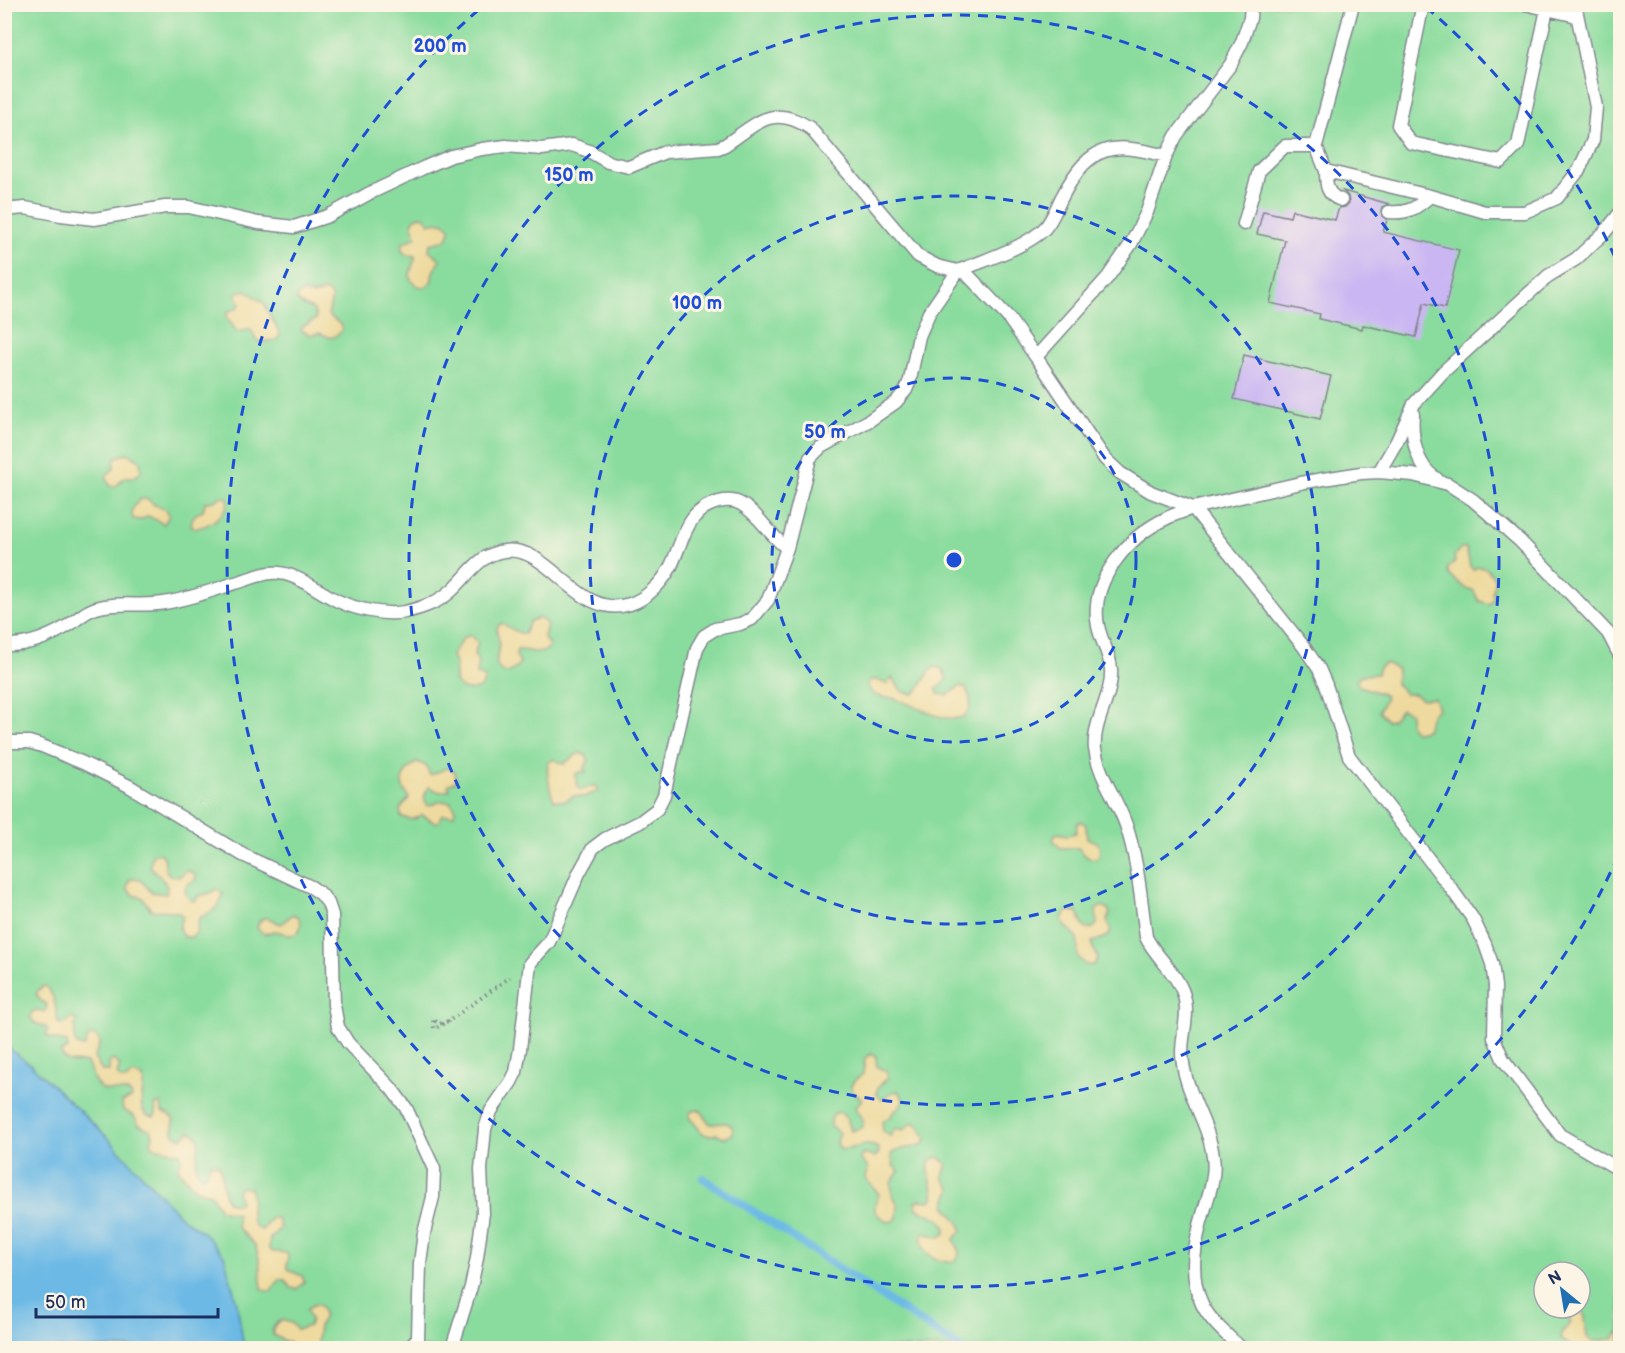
<svg xmlns="http://www.w3.org/2000/svg" width="1625" height="1353" viewBox="0 0 1625 1353" font-family="'Balsamiq Sans',sans-serif">
<rect width="100%" height="100%" fill="#fcf5e5"/>
<filter id="ink" filterUnits="userSpaceOnUse"><feTurbulence type="fractalNoise" baseFrequency=".0167" numOctaves="2"/><feDisplacementMap in="SourceGraphic" scale="12" xChannelSelector="R" yChannelSelector="G"/><feConvolveMatrix kernelMatrix="1 2 1 2 8 2 1 2 1" color-interpolation-filters="sRGB"/></filter>
<filter id="wash" filterUnits="userSpaceOnUse"><feTurbulence type="fractalNoise" baseFrequency=".008" numOctaves="4" result="noise"/><feDisplacementMap in="SourceGraphic" scale="24" xChannelSelector="R" yChannelSelector="G"/><feGaussianBlur stdDeviation="1.35" result="paint"/><feColorMatrix in="noise" values="0 0 0 0 0 0 0 0 0 0 0 0 0 0 0 0 0 1.4 0 .05"/><feComposite in="paint" operator="in"/></filter>
<g filter="url(#wash)">
<rect width="100%" height="100%" fill="#e9e2c0"/>
<!-- green -->
<path fill="#89dc9d" stroke="#52867e" stroke-width="1.5" fill-rule="evenodd" d="M5 5H1620V1348H5ZM1544 1272H1580V1308H1544Z"/>
<!-- sand -->
<path fill="#eeda9e" stroke="#84847e" stroke-width="1.5" d="M420 216 425 217 430 223 443 222 450 228V232L446 240 430 244 429 250 440 259C438 264 435 268 433 272 432 276 433 279 431 282 425 292 410 285 410 275 410 268 415 263 415 256L406 255 401 249 403 243 416 237 412 225 414 219Z
M245 290 265 304C267 317 278 323 280 336L276 340 261 342 256 340 251 329 237 332 227 318V312L237 308 240 304 236 294 237 292Z
M324 291 329 293 332 298 328 315C338 322 352 329 331 338L319 333 311 335 302 331V327L316 319 314 310C307 305 299 307 296 297L303 292 314 295Z
M127 453 140 461 141 471 135 477H125L116 486H110L106 477 114 468 115 458Z
M222 496 228 498C230 513 208 528 194 528L191 524C192 515 196 514 203 510L205 502 214 501Z
M141 499H148L153 504 167 510 169 516 164 524 148 516 141 520 133 519C130 509 134 505 141 499Z
M1461 548H1466L1470 566 1473 569 1478 567 1486 568 1495 579 1492 593 1494 598 1489 604 1479 601 1473 590 1466 589 1448 574V568L1455 561 1454 556Z
M539 618 547 624 544 637 546 642 550 644C545 659 530 649 517 650L516 655 520 663 515 669 508 673C492 671 497 657 499 645 500 635 492 628 502 623 506 626 520 634 524 634L530 621Z
M471 635 478 643 474 655 478 661 477 674 485 678 482 687C472 692 462 691 455 682V664L452 655 463 638Z
M1386 663 1397 669 1396 685 1400 687 1405 694H1414L1422 699 1434 698 1438 709 1431 715 1426 730 1416 732 1410 726V712L1401 709 1392 720 1387 721 1379 711 1386 697 1382 694 1359 686 1356 680 1361 675 1377 674 1379 667Z
M934 667 941 668 945 673 946 680 937 689 938 694 948 695 960 686 966 688 970 697V708L964 717C941 724 914 704 892 698 887 697 882 698 878 696 873 695 870 691 868 687L869 681C877 677 880 683 887 684L892 678 903 692 913 694C923 688 924 675 934 667Z
M579 753 586 755 589 760 584 769 586 772H579L575 776 579 789 582 790 595 785 598 791 584 797 574 796 565 801 554 800C550 793 546 771 548 763L554 759 563 764Z
M418 762 426 766 430 775 447 768 455 771 456 781 448 785 450 790 440 792 428 787 424 798 428 806 441 801 450 802 455 808 454 815H442L438 822H434L422 815C414 820 410 821 401 816L400 809 409 798C407 794 403 789 402 785 400 776 411 765 418 762Z
M1081 821 1086 825 1087 838C1097 842 1102 843 1099 856L1094 859 1087 857 1078 848H1060L1054 841V836L1057 833 1068 835 1076 833 1077 824Z
M160 853 164 857 166 871 173 877 180 876 187 870 195 874 196 879 187 885 185 890C186 896 188 901 195 901L198 896 210 893 216 889 223 894C221 907 210 913 199 918L197 932 192 937H184C177 930 179 925 183 917L180 913C168 908 161 912 151 910L143 898 133 895 127 888 129 880C141 875 144 885 151 892L166 894C171 880 154 876 150 865L153 854Z
M1102 906 1107 908 1110 913 1107 921C1116 938 1105 937 1092 942V946L1098 957 1094 965H1086L1078 957C1077 950 1079 943 1076 937 1072 928 1063 929 1062 918L1068 911 1078 912 1083 926 1087 929 1093 928 1097 924 1096 910Z
M293 914 299 917C303 925 300 936 289 935 284 934 279 931 274 931 271 932 268 933 264 934L257 928 259 922 263 918H268L281 924Z
M45 986C57 997 55 1009 58 1023L63 1024 72 1018 76 1020 74 1039 77 1045 84 1047 89 1036H97L100 1043 94 1058 102 1071H109V1063L113 1060 120 1065 117 1075 121 1079 126 1080 132 1074 143 1077C146 1091 136 1102 146 1115L154 1117 156 1114 155 1105 161 1103 162 1112 169 1115 174 1120 173 1130 175 1136 182 1138 190 1131 198 1137C202 1151 188 1168 203 1176L207 1174 210 1163 220 1165 225 1198C229 1204 235 1205 240 1202L237 1193 240 1187 250 1188C256 1203 243 1224 262 1230L269 1220 274 1217 278 1219 280 1228 270 1239 269 1249 273 1252C295 1252 286 1254 287 1269L302 1276 304 1282 297 1289 291 1288 285 1280 280 1279 270 1292 262 1289 259 1259 255 1245 237 1227V1214L220 1210 211 1194 198 1191C191 1184 183 1177 178 1169L182 1158 180 1153 154 1147 151 1142 153 1135 151 1130 139 1125 134 1116 123 1110 122 1102 132 1098 131 1094C120 1087 106 1095 98 1086 93 1080 91 1070 87 1063 76 1061 65 1067 61 1052L68 1049 67 1042 49 1038 46 1034 48 1030 46 1027 35 1023 30 1017 33 1011 38 1010 45 1012 47 1005 40 1000 36 994 41 987Z
M871 1054 876 1057 877 1067 886 1071 888 1077 878 1088 876 1094 882 1100 890 1093 898 1091 903 1098C903 1108 893 1109 891 1117L882 1121 883 1131 890 1136 896 1128 904 1130 913 1122 919 1126 926 1138 925 1143C914 1150 901 1146 891 1154L894 1167 899 1171 891 1183 892 1193 898 1205 897 1217 895 1220 889 1222C872 1213 872 1210 879 1194L865 1178 868 1168 860 1159 863 1154 875 1157 879 1153 878 1148C864 1140 855 1151 840 1149L837 1144 839 1133 831 1126V1119L835 1113 840 1112 848 1120 851 1131 863 1127V1120L855 1108 862 1099 852 1091 851 1085 855 1080 863 1074 865 1058Z
M698 1110 701 1111 710 1124 727 1123 732 1126 733 1134 725 1138 716 1134C704 1138 702 1133 695 1124 688 1115 692 1126 689 1115L692 1111Z
M939 1157 947 1164 943 1177 951 1189 945 1205 960 1224 962 1231 954 1239C955 1243 957 1245 958 1248 966 1274 913 1260 923 1233L940 1237 945 1233 946 1228 940 1219 917 1209 916 1202 921 1200 931 1201 933 1198C935 1184 925 1174 930 1160Z
M317 1304 322 1308 324 1315 319 1327 316 1348H298L273 1335C271 1327 275 1323 282 1320L291 1323 297 1330 309 1326 311 1320 307 1310 313 1305Z
M1568 1308 1581 1309 1585 1317 1587 1337 1592 1341 1613 1339 1617 1332 1620 1333V1348C1604 1349 1568 1352 1560 1336L1562 1332 1571 1323 1564 1312Z"/>
<!-- water -->
<path fill="#6cb9e6" stroke="#4474a2" stroke-width="1.5" d="M5 1041 12 1051 30 1064 106 1136 183 1219 203 1232 224 1255 237 1304 244 1348H5Z"/>
<g fill="none" stroke-linecap="round" stroke-linejoin="round">
<!-- stream -->
<path stroke="#6cb9e6" stroke-width="8" d="M703 1178 960 1348"/>
</g>
<g id="blocks">
<!-- building -->
<path fill="#cab6f3" d="M1343 191 1389 204 1382 207 1381 211 1382 216 1387 220 1383 232 1459 250 1445 308 1424 303 1416 337 1363 325 1362 329 1319 319 1320 314 1270 303 1285 240 1257 234 1263 211 1290 217 1292 210 1335 220 1339 208 1345 207 1349 203 1348 196Z
M1244 355 1331 376 1320 419 1234 399Z"/>
</g>
</g>
<g filter="url(#ink)">
<use href="#blocks" fill-opacity="0" stroke="#82888f" stroke-width="1.5"/>
<g fill="none" stroke-linecap="round" stroke-linejoin="round">
<!-- lane casing -->
<g stroke="#82888f" stroke-width="15">
<path id="lane" d="M1353 4 1316 146 1326 171 1430 196 1485 212H1525L1557 198 1579 170 1593 140 1596 107 1575 4
M1423 4 1398 125 1411 143 1501 162 1518 145 1547 9
M1525 4 1577 16
M1166 156C1113 142 1090 143 1063 195 1057 206 1053 219 1045 228 1027 247 982 261 958 271L966 273 1007 316 1036 357 1108 277 1131 244 1147 212 1166 156 1176 136 1231 64 1242 42 1250 18 1251 4
M1326 171C1326 184 1326 195 1341 200
M4 210 25 208 61 215 94 219 165 207H189L258 223 294 227 328 216 368 194 423 168 451 156 482 149 506 146 542 149 572 145 589 151 608 162 629 167 665 152 718 148 725 145C757 124 772 103 810 128L918 256 937 266 958 271 929 313 919 336 910 380 906 390 896 402 870 420 821 447 810 458 787 548 768 600 752 619 740 624 715 629 704 636 697 648 664 795 657 809 640 822 605 839 593 848 579 873 549 942 530 963 520 1049 516 1072 511 1082 491 1111 485 1129 481 1169 483 1213 477 1258 471 1287 452 1348
M1389 212C1407 214 1417 208 1430 196
M1244 224 1259 171 1285 146H1316
M1036 357 1105 459 1120 473 1151 492 1193 508
M1413 414C1411 437 1416 467 1437 479
M1379 472 1397 441 1414 404 1443 372 1548 276 1576 259 1605 232 1620 213
M1193 508C1185 511 1175 514 1167 518 1129 536 1089 580 1098 626 1101 641 1110 654 1111 669 1113 697 1092 722 1095 749 1099 777 1117 799 1126 825 1138 861 1141 900 1146 937 1155 956 1174 970 1182 990 1191 1011 1182 1031 1182 1053 1183 1091 1209 1121 1213 1157 1216 1176 1209 1193 1204 1211 1195 1241 1188 1274 1202 1304 1210 1321 1228 1336 1241 1348
M4 645C28 646 50 637 69 625 78 619 85 611 96 608 118 601 142 607 164 603 188 599 212 591 235 583 247 580 259 574 271 573 295 571 317 591 338 601 356 609 384 616 405 612 421 608 438 603 451 591 468 576 479 554 504 551 551 544 577 621 630 604 646 599 662 583 670 568 683 542 686 509 719 502 727 500 734 500 741 504 759 514 770 536 787 548
M1620 656 1608 633 1520 541 1473 500 1448 484 1413 475 1379 472 1361 473 1305 482 1193 508 1304 647 1319 669 1326 685 1349 756 1450 887 1473 919 1485 944 1492 964 1495 986 1494 1038 1503 1059 1560 1135 1620 1170
M4 742H29L42 746 83 763 129 786 243 855 311 887 321 894 328 903 332 915 334 1005 338 1027 348 1043 391 1088 406 1108 434 1169 433 1197 424 1233 420 1263 418 1337 410 1348"/>
</g>
<!-- path -->
<path stroke="#82888f" stroke-width="4" stroke-dasharray="1.5 4.5" stroke-linecap="butt" d="M449 1021 434 1029 433 1019 439 1024 449 1021 510 977"/>
<!-- lane -->
<use href="#lane" stroke="#fff" stroke-width="12"/>
</g>
</g>
<!-- distance rings -->
<g fill="none" stroke="#1d4ed8" stroke-width="3" stroke-dasharray="10 8">
<circle cx="954" cy="560" r="182"/>
<circle cx="954" cy="560" r="364"/>
<circle cx="954" cy="560" r="545"/>
<path d="M1618 856A727 727 0 1 1 482 7M1426 7A727 727 0 0 1 1618 264"/>
</g>
<circle cx="954" cy="560" r="9" fill="#1d4ed8" stroke="#fcf5e5" stroke-width="3"/>
<g font-size="18" text-anchor="middle" font-weight="bold" fill="#1d4ed8" stroke="#fcf5e5" stroke-width="6" stroke-linejoin="round" paint-order="stroke">
<text x="440" y="52">200 m</text>
<text x="569" y="181">150 m</text>
<text x="697" y="309">100 m</text>
<text x="825" y="438">50 m</text>
</g>
<!-- margin -->
<rect width="1625" height="1353" fill="none" stroke="#fcf5e5" stroke-width="24"/>
<!-- north arrow -->
<g transform="translate(1562 1290) rotate(330)"><circle r="28" fill="#fcf5e5" stroke="#a2a6af" stroke-width="1.5"/>
<path d="M0-4.5L10 22L0 15L-10 22Z" fill="#1f6fb2"/>
<text y="-9" font-size="16" font-weight="bold" text-anchor="middle" fill="#1b2f5e">N</text>
</g>
<!-- scale -->
<path d="M36 1308v9h182v-9" fill="none" stroke="#1b2f5e" stroke-width="3"/>
<text x="45" y="1308" font-size="18" fill="#1b2f5e" stroke="#fcf5e5" stroke-width="4.5" paint-order="stroke">50 m</text>
</svg>
